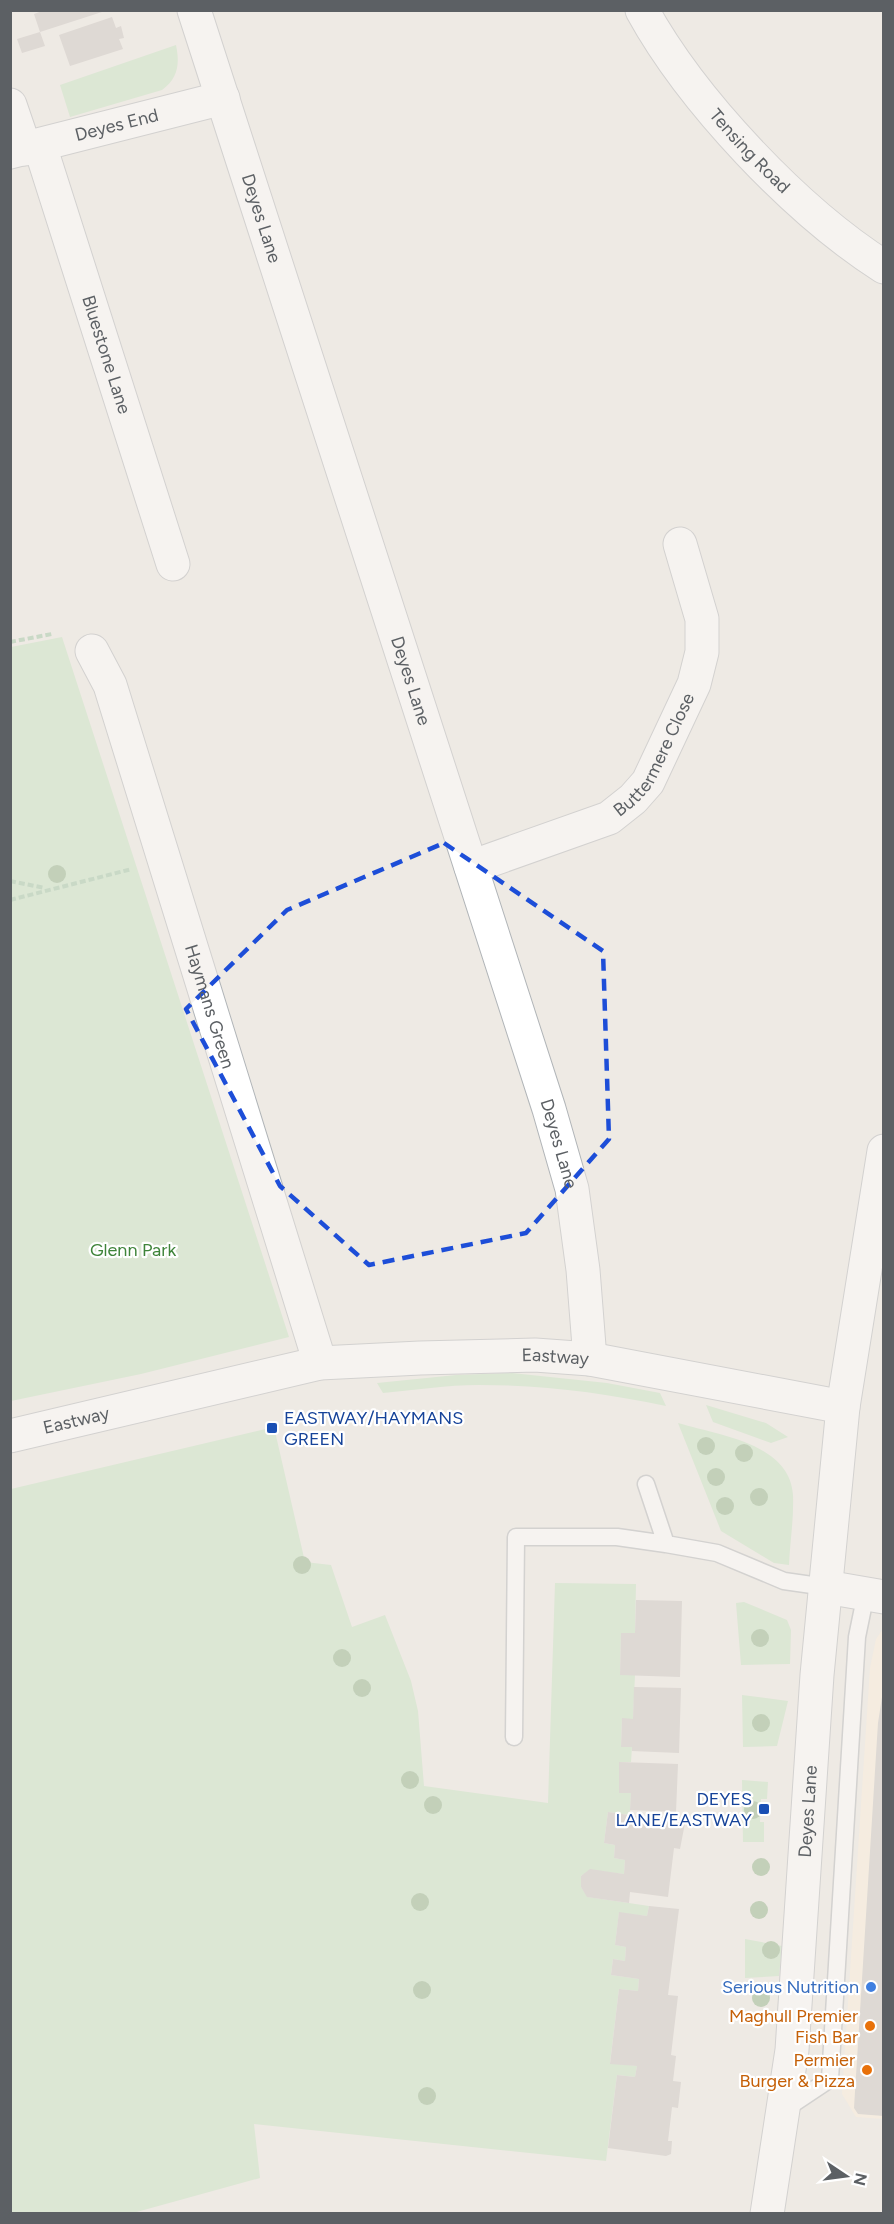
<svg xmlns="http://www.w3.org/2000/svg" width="894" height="2224" viewBox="0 0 894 2224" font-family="Figtree,sans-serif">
<rect width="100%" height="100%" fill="#eeeae4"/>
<!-- commercial -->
<path fill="#fcf0db" d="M883 1629V2119L856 2117 842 2094 870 1668 876 1639Z"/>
<!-- green -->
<path fill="#c5e4c2" d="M176 45C180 64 178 78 162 90L70 117 60 85Z
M62 637 289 1337 141 1374 11 1401V647Z
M512 1373 607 1383 660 1393 666 1406C604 1393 543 1385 479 1385 447 1385 415 1390 383 1393L377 1383 456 1375Z
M706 1405 766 1423 788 1437 771 1443 713 1422Z
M678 1423C718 1435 790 1443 793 1495 794 1518 790 1542 789 1565L774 1563 721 1531Z
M274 1427 305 1562 331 1565 352 1627 385 1615 411 1681 418 1711 424 1786 548 1803 555 1583 636 1584 635 1633 621 1634 620 1675H635L633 1719H622L621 1746 632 1747 631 1762H619V1792L631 1793 630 1815 608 1812 604 1843 615 1845 614 1858 625 1860 624 1874 590 1870 581 1876V1887L588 1897 649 1906 647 1916 619 1913 615 1945 626 1947 625 1961 613 1959 611 1975 639 1979 638 1991 619 1989 610 2063 637 2066 635 2077 617 2075 606 2161 254 2124 260 2178 133 2213 11 2214V1489Z
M744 1602 787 1620 791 1630 790 1664 741 1665 736 1603Z
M742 1695 788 1701 777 1746 743 1747Z
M742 1780 768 1782 767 1799H761L760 1822H764V1842H743Z
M745 1939 782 1946 779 1976 745 1978Z"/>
<!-- building -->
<path fill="#c9c5c1" d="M45 10H105V11L40 32 34 14Z
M112 17 116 28 121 26 124 38 119 39 123 49 70 66 59 35Z
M40 32 45 46 22 53 17 39Z
M636 1600 682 1601 680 1677 620 1675 621 1633H635Z
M634 1687 681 1688 679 1753 632 1751V1747H621L622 1718 633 1719Z
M882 1697H884V2116L858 2114 854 2108 878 1723Z
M619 1762 678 1764 676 1812 630 1810 631 1793H619Z
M608 1812 685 1823 680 1849 674 1848 668 1897 630 1892 629 1903 587 1897 581 1887V1876L590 1869 624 1874 625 1860 614 1858 615 1845 604 1843Z
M649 1906 679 1909 668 1995 678 1996 671 2055 676 2056 673 2081 681 2082 678 2108 672 2107 668 2141H672L671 2154 666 2156 608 2148 617 2075 635 2077 637 2066 610 2064 619 1989 638 1991 639 1979 611 1975 613 1959 625 1961 626 1947 615 1945 619 1912 647 1916Z"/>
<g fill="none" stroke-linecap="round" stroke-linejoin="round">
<!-- service casing -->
<g stroke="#b1b5b8" stroke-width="19">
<path id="service" d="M646 1484 666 1544
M514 1737 516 1537H617L666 1544 717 1553 784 1581 826 1587
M785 2109 830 2079 857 1637 866 1593"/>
</g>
<!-- minor casing -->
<g stroke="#b1b5b8" stroke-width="35">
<g id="minor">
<path id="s1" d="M194 10 549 1109 572 1189 583 1270 590 1359"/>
<path id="s2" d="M642 10C692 101 796 211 884 267"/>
<path d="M10 105 25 149"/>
<path id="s3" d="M40 146 173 564"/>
<path id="s4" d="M10 152 223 98"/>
<path id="s5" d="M92 651 110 685 320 1363"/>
<path id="s6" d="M471 867 609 818 633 799 648 782 694 684 702 652V619L680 544"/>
<path d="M826 1587 884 1597"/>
</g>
</g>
<!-- tertiary casing -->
<g stroke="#b1b5b8" stroke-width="35">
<g id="tertiary">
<path id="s7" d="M10 1436 320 1363 420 1358 535 1355 590 1359 843 1407"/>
<path id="s8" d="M767 2214 792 2050 817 1675 843 1407 884 1151"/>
</g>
</g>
<!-- path -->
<path stroke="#9cc5a3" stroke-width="4" stroke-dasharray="6 3" stroke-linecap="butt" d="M10 642 52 634
M10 881 45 888
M10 900 132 869"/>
<!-- service -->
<use href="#service" stroke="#fff" stroke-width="16"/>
<!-- minor -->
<use href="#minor" stroke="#fff" stroke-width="33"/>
<!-- tertiary -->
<use href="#tertiary" stroke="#fff" stroke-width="33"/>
</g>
<!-- trees -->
<g fill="#8eb286">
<circle cx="57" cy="874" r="9"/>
<circle cx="706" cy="1446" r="9"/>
<circle cx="744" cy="1453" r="9"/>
<circle cx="716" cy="1477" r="9"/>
<circle cx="759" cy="1497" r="9"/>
<circle cx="725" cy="1506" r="9"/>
<circle cx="302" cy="1565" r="9"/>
<circle cx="760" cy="1638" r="9"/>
<circle cx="342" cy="1658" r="9"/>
<circle cx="362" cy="1688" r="9"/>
<circle cx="761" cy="1723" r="9"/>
<circle cx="410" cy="1780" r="9"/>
<circle cx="433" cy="1805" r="9"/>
<circle cx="753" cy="1810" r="9"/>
<circle cx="761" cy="1867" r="9"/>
<circle cx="420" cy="1902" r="9"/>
<circle cx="759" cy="1910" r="9"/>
<circle cx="771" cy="1950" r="9"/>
<circle cx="422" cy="1990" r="9"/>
<circle cx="761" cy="1998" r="9"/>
<circle cx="427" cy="2096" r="9"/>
</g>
<!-- marked area -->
<path d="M0 0H894V2224H0ZM444 843 603 951 609 1139 526 1233 369 1265 280 1186 186 1009 287 910Z" fill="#eeeae4" fill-opacity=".55" fill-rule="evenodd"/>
<path fill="none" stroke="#1d4ed8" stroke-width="4.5" stroke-dasharray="12 8" stroke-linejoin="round" d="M444 843 603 951 609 1139 526 1233 369 1265 280 1186 186 1009 287 910Z"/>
<!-- markers -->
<g fill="#1a4fb4" stroke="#fff" stroke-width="2">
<rect x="266" y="1422" width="12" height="12" rx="3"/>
<rect x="758" y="1803" width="12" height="12" rx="3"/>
</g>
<circle fill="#3f7fe0" stroke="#fff" stroke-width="2" cx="871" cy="1987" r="6"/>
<g fill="#e8710a" stroke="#fff" stroke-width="2">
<circle cx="870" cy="2026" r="6"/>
<circle cx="867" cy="2070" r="6"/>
</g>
<g text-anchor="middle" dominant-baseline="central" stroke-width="4.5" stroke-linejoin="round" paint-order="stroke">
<!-- street labels -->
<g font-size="18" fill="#5c6064" stroke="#fff">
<text stroke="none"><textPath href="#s4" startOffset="110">Deyes End</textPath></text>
<text stroke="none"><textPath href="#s2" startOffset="178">Tensing Road</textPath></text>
<text stroke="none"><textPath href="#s1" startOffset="219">Deyes Lane</textPath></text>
<text stroke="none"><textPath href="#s3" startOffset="219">Bluestone Lane</textPath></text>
<text stroke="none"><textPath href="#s1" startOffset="705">Deyes Lane</textPath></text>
<text stroke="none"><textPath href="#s6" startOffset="226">Buttermere Close</textPath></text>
<text stroke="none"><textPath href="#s5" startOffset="375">Haymans Green</textPath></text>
<text stroke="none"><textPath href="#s1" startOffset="1191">Deyes Lane</textPath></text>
<text stroke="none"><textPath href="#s7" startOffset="554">Eastway</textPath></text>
<text stroke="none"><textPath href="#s7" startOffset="68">Eastway</textPath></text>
<text stroke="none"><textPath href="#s8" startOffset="405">Deyes Lane</textPath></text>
</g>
<!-- park labels -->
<g font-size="18" fill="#3f843a" stroke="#fff">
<text x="133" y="1250">Glenn Park</text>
</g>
<!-- transit labels -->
<g font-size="18" fill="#164399" stroke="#fff" text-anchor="start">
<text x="284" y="1418">EASTWAY/HAYMANS<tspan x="284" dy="21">GREEN</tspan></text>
<text x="752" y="1799" text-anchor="end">DEYES<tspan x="752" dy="21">LANE/EASTWAY</tspan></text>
</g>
<!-- shop labels -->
<g font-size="18" fill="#366cbe" stroke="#fff" text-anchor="end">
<text x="859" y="1987">Serious Nutrition</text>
</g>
<!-- food labels -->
<g font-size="18" fill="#c56008" stroke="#fff" text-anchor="end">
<text x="858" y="2016">Maghull Premier<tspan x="858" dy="21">Fish Bar</tspan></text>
<text x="855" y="2060">Permier<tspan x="855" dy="21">Burger &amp; Pizza</tspan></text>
</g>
</g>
<!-- border -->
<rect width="894" height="2224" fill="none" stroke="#5c6064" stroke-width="24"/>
<!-- north arrow -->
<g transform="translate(846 2176) rotate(103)" stroke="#ffffff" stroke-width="4.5" paint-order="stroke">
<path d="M0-4.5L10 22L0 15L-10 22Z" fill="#5c6064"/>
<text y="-9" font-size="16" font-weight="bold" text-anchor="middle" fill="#5c6064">N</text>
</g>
</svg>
